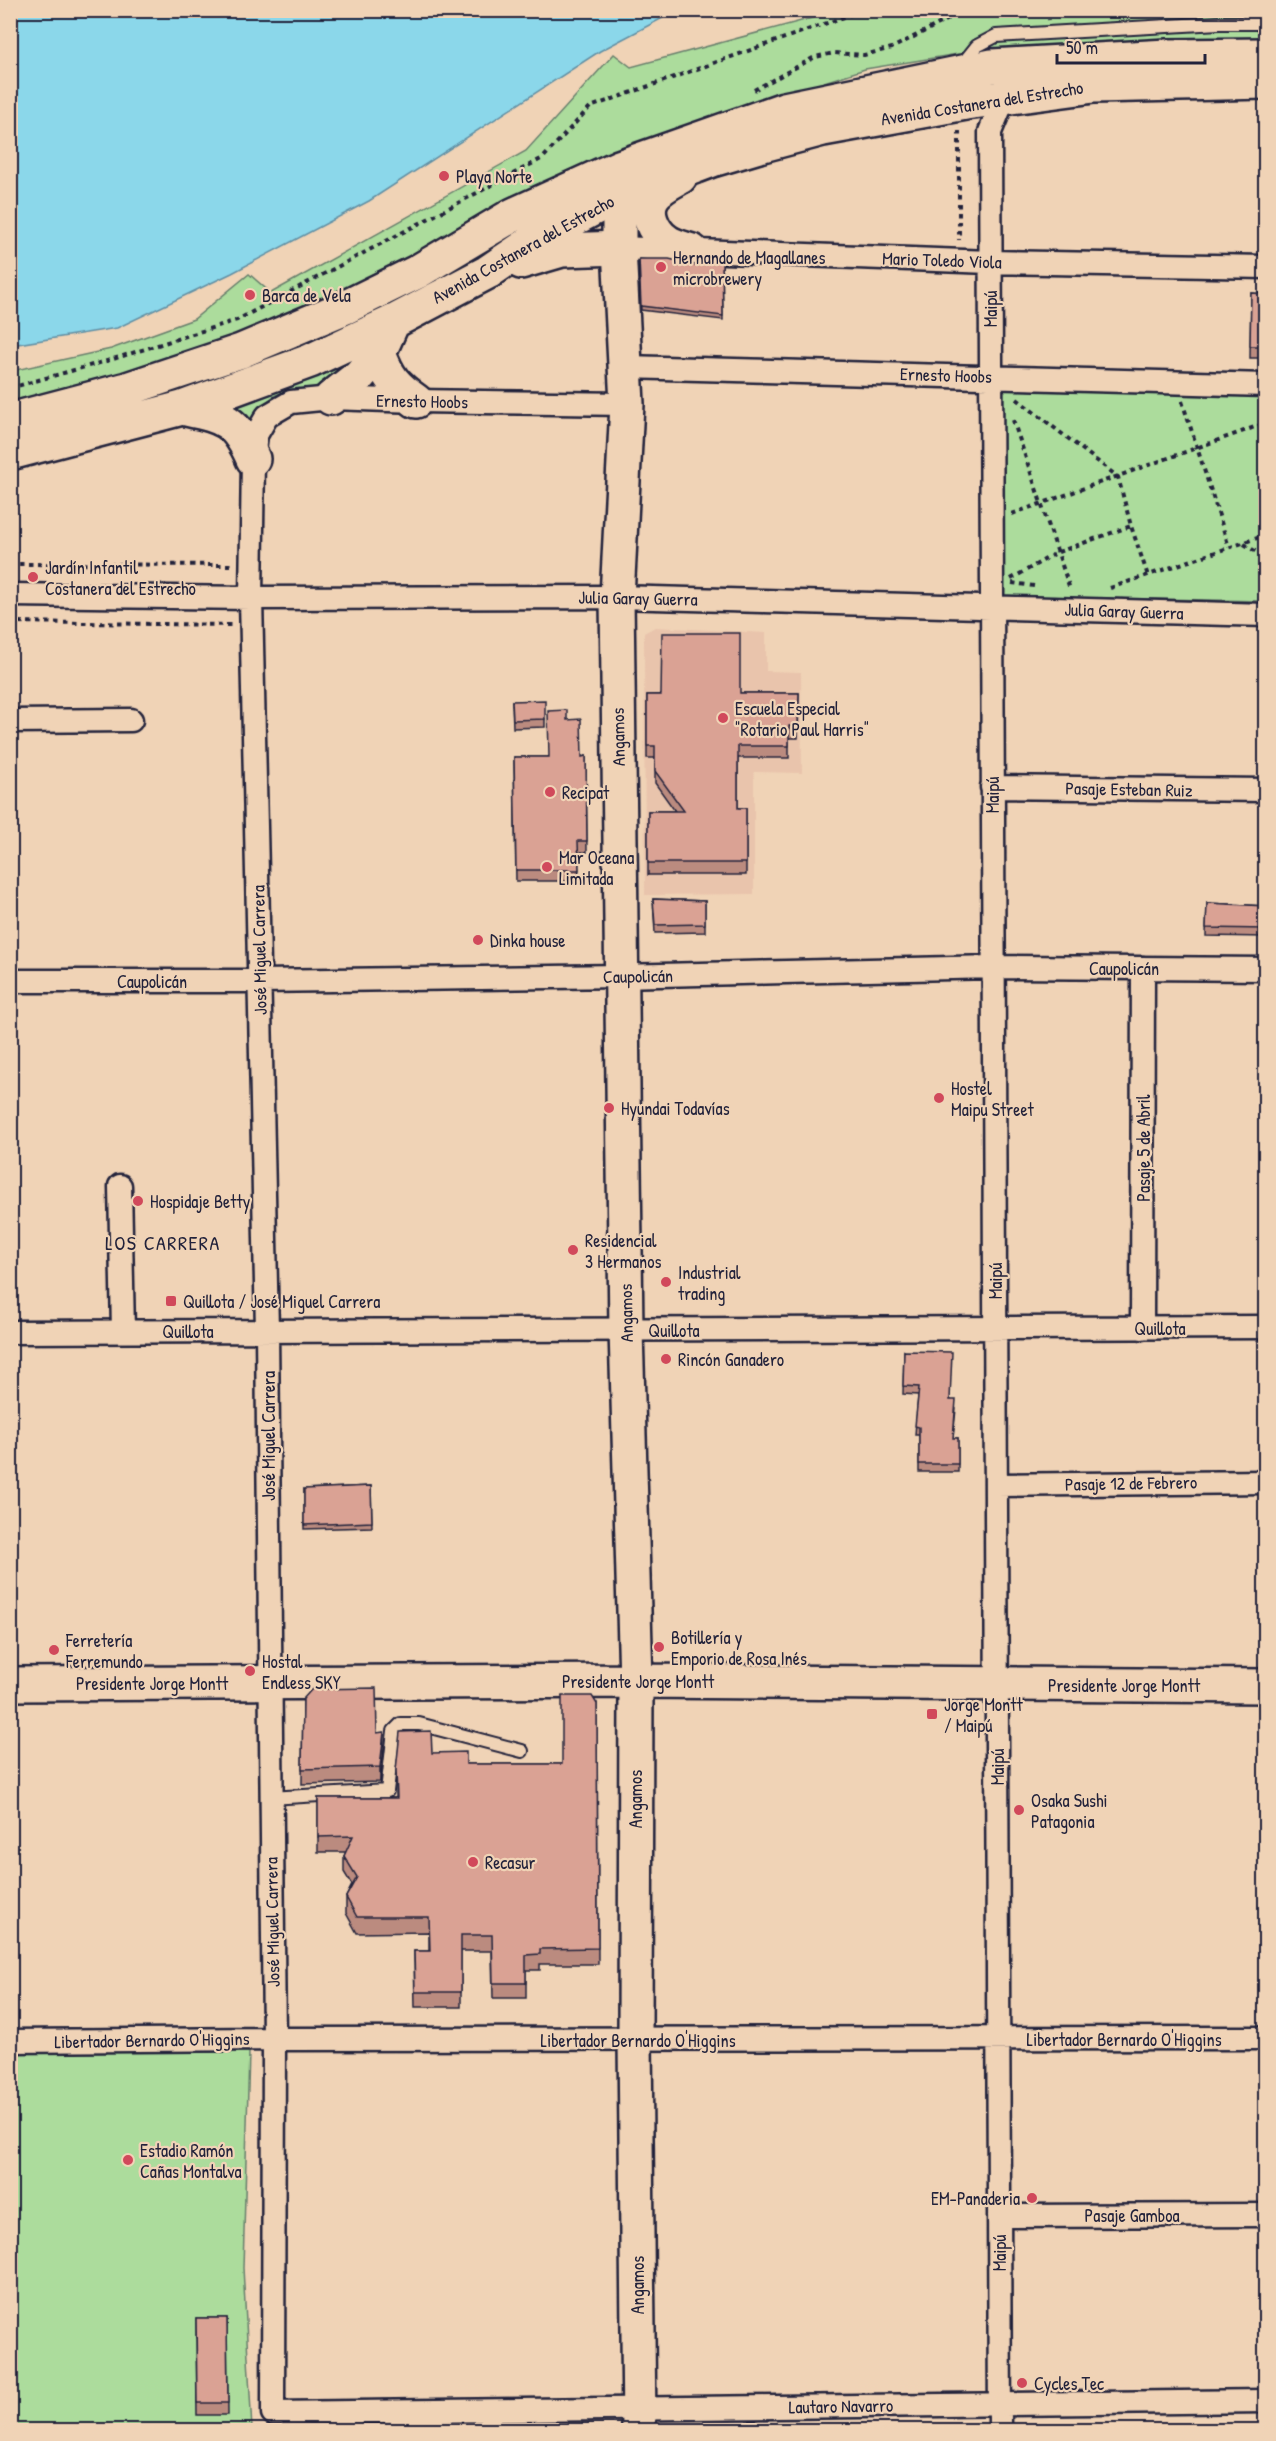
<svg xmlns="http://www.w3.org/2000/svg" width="1276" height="2441" viewBox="0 0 1276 2441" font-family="'Patrick Hand',sans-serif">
<rect width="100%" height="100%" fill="#f0d3b6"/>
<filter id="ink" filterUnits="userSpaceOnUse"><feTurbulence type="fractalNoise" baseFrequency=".0167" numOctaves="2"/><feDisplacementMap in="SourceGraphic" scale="12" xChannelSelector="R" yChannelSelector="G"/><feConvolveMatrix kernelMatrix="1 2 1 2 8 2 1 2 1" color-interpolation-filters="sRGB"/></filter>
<g filter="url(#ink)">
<!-- built -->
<path fill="#e9c4ac" d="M655 627 766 633V671L801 672 802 773 754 772V894L645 895 644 633Z"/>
<!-- green -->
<path fill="#acdc9c" stroke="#677f6c" stroke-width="1.5" d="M838 11H1265V44L992 57 958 54 865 69 667 132 603 158 281 324 11 408V371L111 349 194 319 249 274 271 293 526 151 614 54 631 67Z
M371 345 339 385 307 392 288 390 274 396 263 405 250 436 217 408Z
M1001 389 1265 392V601L1001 596Z
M11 2052H249L243 2268 252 2430H11Z"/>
<!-- water -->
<path fill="#8bd7ea" stroke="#618fa4" stroke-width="1.5" d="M11 10H676V11L600 51 369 201 232 273 117 328 11 345Z"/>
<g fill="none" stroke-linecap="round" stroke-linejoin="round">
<!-- lane casing -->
<g stroke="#22223b" stroke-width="16">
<path id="lane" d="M961 66 977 46 996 36 1219 23H1266
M270 1798 387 1791 394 1731 401 1724H419L522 1751"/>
</g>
<!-- street casing -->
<g stroke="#22223b" stroke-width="27">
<path id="street" d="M619 248 990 262 1266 267
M626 367 1266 385
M627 404 416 401 331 398 291 402 267 416 256 435 253 459 251 598 267 1330 274 2039 273 2413 1266 2401
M10 595 251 598 617 597 1266 615
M10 721 131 720
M992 787 1266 790
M10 981H260L620 976 993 967 1266 969
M120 1186 123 1331
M1142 1328 1143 968
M10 1332 1266 1327
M996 1485 1266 1482
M10 2041 274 2039 1266 2038
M999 2216 1266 2215
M1000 2430 990 132 1004 98"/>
</g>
<!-- secondary casing -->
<g stroke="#22223b" stroke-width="38">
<path id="secondary" d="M619 195V248L627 404 617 597 626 1330 636 1681 635 2040 639 2430
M10 1684 636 1681 1266 1686"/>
</g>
<!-- primary casing -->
<g stroke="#22223b" stroke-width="38">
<path id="primary" d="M680 177C671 182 659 188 653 197 644 212 653 231 665 240 672 246 683 248 692 251
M521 262 562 250 619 248
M379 353C388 378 395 386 416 401
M331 398 359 376 379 353 393 322
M182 408C223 417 235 418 253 459
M10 420 127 389 241 351 348 306 417 272 513 215 619 167 784 109 992 66 1167 56 1266 55
M10 453 182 408 310 361 393 322 488 272 535 240 619 195 712 160 759 146 823 129 966 103 1094 86 1266 82"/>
</g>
<!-- path -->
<path stroke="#22223b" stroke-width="4" stroke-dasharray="4.5 4.5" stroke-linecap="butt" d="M1048 10 1049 20
M754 90 815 57 834 53 864 55 892 48 966 10
M959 131V240
M10 388 110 360 237 320 543 158 590 107 864 10
M1017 399 1118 477 1131 526 1148 576
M1182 401 1229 547
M1013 420 1070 589
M1012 514 1266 423
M1244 544 1266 558
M10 564 232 565
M1011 579 1058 552 1131 526
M1012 583 1034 586
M1110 588 1266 535
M10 622 233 625"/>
<!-- lane -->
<use href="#lane" stroke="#f0d3b6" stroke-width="12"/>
<!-- street -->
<use href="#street" stroke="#f0d3b6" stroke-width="22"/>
<!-- secondary -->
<use href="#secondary" stroke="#f0d3b6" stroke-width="33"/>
<!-- primary -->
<use href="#primary" stroke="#f0d3b6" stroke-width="33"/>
</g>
<!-- wall -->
<path fill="#bb8b7f" stroke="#22223b" stroke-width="1.5" d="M639 259 695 265 722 261 723 320 641 310Z
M1251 293 1266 294V358H1250Z
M740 693H799L798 738H789V758H738V808H746V875H648V811H675L655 783V758H647V695Z
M512 701 545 719V727L513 728Z
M567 720 582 757 586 756 587 852H578L579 881H516L514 757H549Z
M653 899 705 901V932L655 933Z
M1207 903 1266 906V937L1206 936Z
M904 1351 951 1400 956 1409 953 1438H958V1472H919V1435H915L918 1395 903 1394Z
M371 1486 372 1527 304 1529V1489Z
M303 1699 377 1733 384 1748 380 1782 302 1784Z
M597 1704 598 1964H540V1970H526V1998H493L492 1951H461V2007H415L414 1951H429V1932L357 1933 346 1913V1897L352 1885 344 1872V1856L346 1852H318V1798H396V1770L432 1753 466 1764H562Z
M196 2318H227L228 2415H197Z"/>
<!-- shaded-wall -->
<path fill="#997168" stroke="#22223b" stroke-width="1.5" d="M384 1732V1748L380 1782V1767Z"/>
<!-- building -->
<path fill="#daa294" stroke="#22223b" stroke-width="1.5" d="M639 259H669L695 265 705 261H722L723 316 641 306Z
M1251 293 1266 294V346H1250Z
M662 633H740V693H799L798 726H789V746H738V808H746V863H648V811H684L655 771V746H647V695H661Z
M545 700V719L513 720 512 701Z
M567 710V720L581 719 582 757 586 756 587 841H578L579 870H516L514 757H549L548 711Z
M653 899 705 901V924L655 925Z
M1207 903 1266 906V929L1206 928Z
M904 1351 952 1352 950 1400H956L953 1438H958V1464H919V1427L915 1426 919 1387 903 1386Z
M371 1486 372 1522 304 1525V1489Z
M376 1688 377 1733 384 1732 380 1767 302 1769 303 1699 312 1689Z
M562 1696H592L597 1704 598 1948 540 1949V1954L526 1955V1983H493L492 1935H461V1992H415L414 1951H430L429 1917H357L346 1897 357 1877 344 1856 353 1836 318 1837V1798H397L396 1770 400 1732 431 1731 432 1753 466 1752V1764H562Z
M196 2318H227L228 2403H197Z"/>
</g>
<!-- markers -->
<g fill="#d1495b" stroke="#f0d3b6" stroke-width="2">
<circle cx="444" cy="176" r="6"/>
<circle cx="661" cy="267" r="6"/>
<circle cx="250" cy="295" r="6"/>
<circle cx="33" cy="577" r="6"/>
<circle cx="723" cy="718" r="6"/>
<circle cx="550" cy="792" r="6"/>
<circle cx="547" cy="867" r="6"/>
<circle cx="478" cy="940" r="6"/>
<circle cx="939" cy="1098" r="6"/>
<circle cx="609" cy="1108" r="6"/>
<circle cx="138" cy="1201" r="6"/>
<circle cx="573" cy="1250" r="6"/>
<circle cx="666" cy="1282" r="6"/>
<rect x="165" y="1295" width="12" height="12" rx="3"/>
<circle cx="666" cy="1359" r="6"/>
<circle cx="659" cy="1647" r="6"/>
<circle cx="54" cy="1650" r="6"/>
<circle cx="250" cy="1671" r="6"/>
<rect x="926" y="1708" width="12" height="12" rx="3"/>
<circle cx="1019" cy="1810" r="6"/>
<circle cx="473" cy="1862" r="6"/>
<circle cx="128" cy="2160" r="6"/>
<circle cx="1032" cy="2198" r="6"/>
<circle cx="1022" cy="2383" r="6"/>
</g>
<g text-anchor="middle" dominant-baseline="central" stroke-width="4.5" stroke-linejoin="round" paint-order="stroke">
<!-- street labels -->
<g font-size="18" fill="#22223b" stroke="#f0d3b6">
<text transform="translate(982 103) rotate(-9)">Avenida Costanera del Estrecho</text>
<text transform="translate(523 249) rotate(-29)">Avenida Costanera del Estrecho</text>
<text transform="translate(942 260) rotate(2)">Mario Toledo Viola</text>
<text transform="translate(990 309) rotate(-90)">Maipú</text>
<text transform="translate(946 375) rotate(2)">Ernesto Hoobs</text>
<text transform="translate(422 401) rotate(1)">Ernesto Hoobs</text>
<text transform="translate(638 598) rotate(1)">Julia Garay Guerra</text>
<text transform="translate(1124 611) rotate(2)">Julia Garay Guerra</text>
<text transform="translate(618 737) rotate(-91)">Angamos</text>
<text transform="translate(1129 789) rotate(1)">Pasaje Esteban Ruiz</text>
<text transform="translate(992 795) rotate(-90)">Maipú</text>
<text transform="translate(259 950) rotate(-91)">José Miguel Carrera</text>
<text x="1124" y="968">Caupolicán</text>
<text transform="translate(638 976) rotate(-1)">Caupolicán</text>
<text x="152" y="981">Caupolicán</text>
<text transform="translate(1143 1148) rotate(-90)">Pasaje 5 de Abril</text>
<text transform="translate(995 1281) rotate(-90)">Maipú</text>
<text transform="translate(626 1313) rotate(-91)">Angamos</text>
<text x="1160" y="1328">Quillota</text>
<text x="674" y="1330">Quillota</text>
<text x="188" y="1331">Quillota</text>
<text transform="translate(268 1436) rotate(-90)">José Miguel Carrera</text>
<text transform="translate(1131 1483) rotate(-1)">Pasaje 12 de Febrero</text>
<text x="638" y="1681">Presidente Jorge Montt</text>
<text x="152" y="1683">Presidente Jorge Montt</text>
<text x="1124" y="1685">Presidente Jorge Montt</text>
<text transform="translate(997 1767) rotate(-90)">Maipú</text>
<text transform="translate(635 1799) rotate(-90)">Angamos</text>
<text transform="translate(272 1922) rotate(-91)">José Miguel Carrera</text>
<text x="1124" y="2039">Libertador Bernardo O'Higgins</text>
<text transform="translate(152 2040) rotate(-1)">Libertador Bernardo O'Higgins</text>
<text x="638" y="2040">Libertador Bernardo O'Higgins</text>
<text x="1132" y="2215">Pasaje Gamboa</text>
<text transform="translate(999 2253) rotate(-90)">Maipú</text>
<text transform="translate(637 2285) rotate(-90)">Angamos</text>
<text transform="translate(841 2406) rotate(-1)">Lautaro Navarro</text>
</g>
<!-- poi labels -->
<g font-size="18" fill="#22223b" stroke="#f0d3b6" text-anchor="start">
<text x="456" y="176">Playa Norte</text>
<text x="673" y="257">Hernando de Magallanes<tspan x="673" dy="21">microbrewery</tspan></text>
<text x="262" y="295">Barca de Vela</text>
<text x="45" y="567">Jardín Infantil<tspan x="45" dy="21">Costanera del Estrecho</tspan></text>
<text x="735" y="708">Escuela Especial<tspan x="735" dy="21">"Rotario Paul Harris"</tspan></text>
<text x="562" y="792">Recipat</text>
<text x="559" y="857">Mar Oceana<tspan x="559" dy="21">Limitada</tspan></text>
<text x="490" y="940">Dinka house</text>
<text x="951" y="1088">Hostel<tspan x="951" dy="21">Maipu Street</tspan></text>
<text x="621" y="1108">Hyundai Todavías</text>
<text x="150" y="1201">Hospidaje Betty</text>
<text x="585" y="1240">Residencial<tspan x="585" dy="21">3 Hermanos</tspan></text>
<text x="678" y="1272">Industrial<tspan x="678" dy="21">trading</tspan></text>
<text x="183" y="1301">Quillota / José Miguel Carrera</text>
<text x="678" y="1359">Rincón Ganadero</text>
<text x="671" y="1637">Botillería y<tspan x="671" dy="21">Emporio de Rosa Inés</tspan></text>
<text x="66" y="1640">Ferretería<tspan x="66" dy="21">Ferremundo</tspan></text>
<text x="262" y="1661">Hostal<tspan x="262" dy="21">Endless SKY</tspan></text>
<text x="944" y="1704">Jorge Montt<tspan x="944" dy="21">/ Maipú</tspan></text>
<text x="1031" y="1800">Osaka Sushi<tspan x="1031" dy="21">Patagonia</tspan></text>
<text x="485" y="1862">Recasur</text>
<text x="140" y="2150">Estadio Ramón<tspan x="140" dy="21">Cañas Montalva</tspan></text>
<text x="1020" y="2198" text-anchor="end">EM-Panaderia</text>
<text x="1034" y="2383">Cycles Tec</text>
</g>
<!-- neighbourhood labels -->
<g font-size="20" letter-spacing="1.5" fill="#22223b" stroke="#f0d3b6">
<text x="163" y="1242">LOS CARRERA</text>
</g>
</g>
<!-- margin -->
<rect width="1276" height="2441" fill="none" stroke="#f0d3b6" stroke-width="36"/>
<rect x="18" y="18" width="1240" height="2405" fill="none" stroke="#22223b" stroke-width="2" filter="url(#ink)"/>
<!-- scale -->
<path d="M1057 54v9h148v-9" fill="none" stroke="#22223b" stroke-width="3"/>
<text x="1066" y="54" font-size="18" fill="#22223b" stroke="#f0d3b6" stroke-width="4.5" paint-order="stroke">50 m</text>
</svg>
